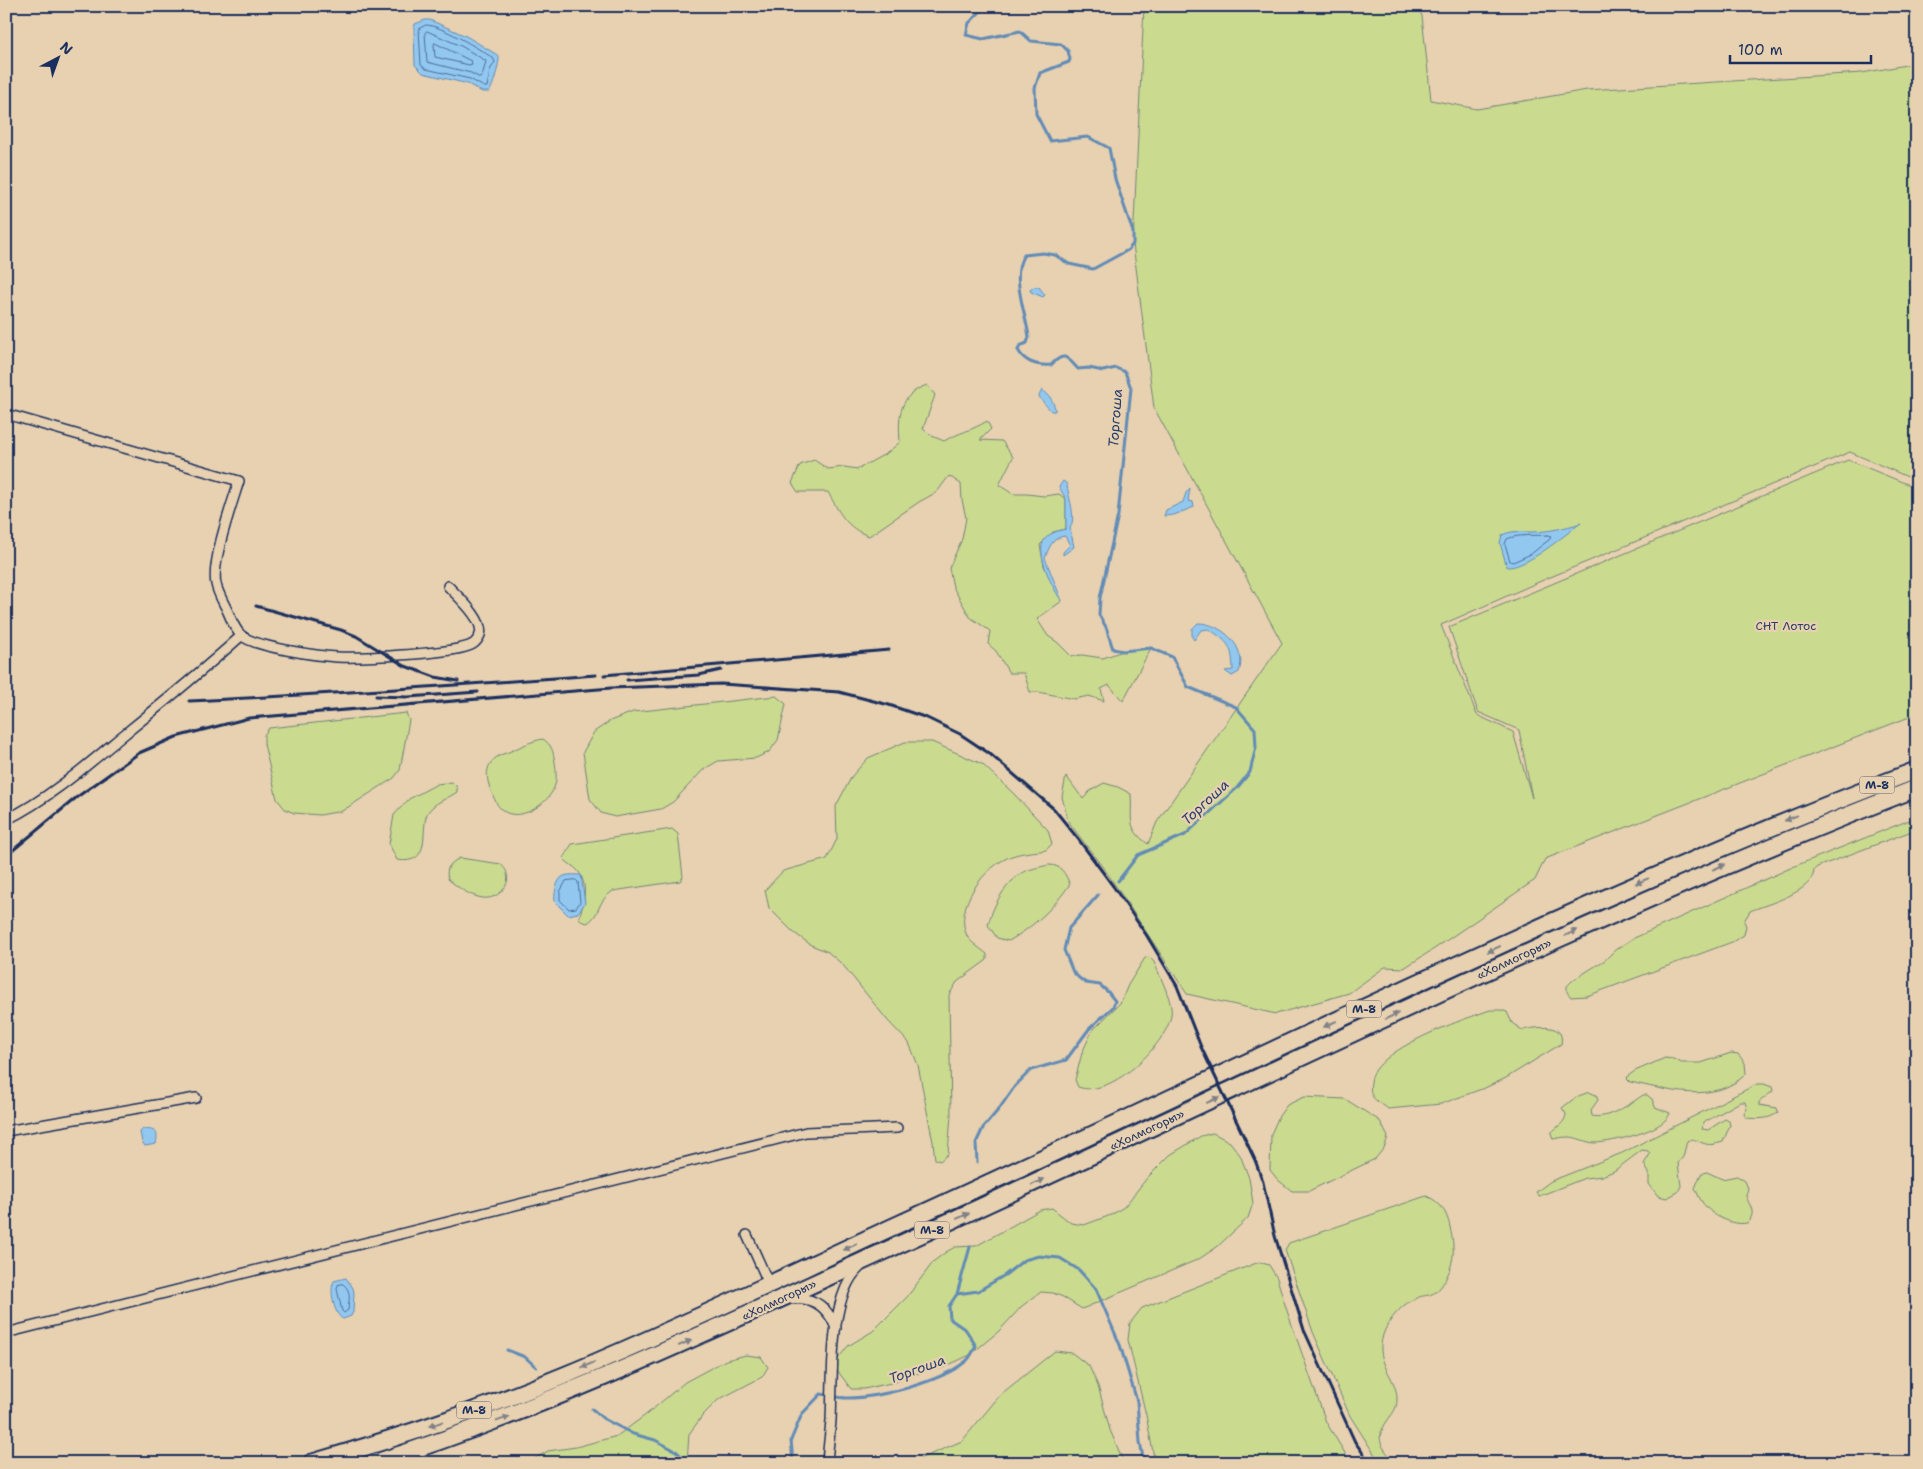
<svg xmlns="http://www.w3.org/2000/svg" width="1923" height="1469" viewBox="0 0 1923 1469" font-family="'Shantell Sans',sans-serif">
<rect width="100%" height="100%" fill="#e7d1b0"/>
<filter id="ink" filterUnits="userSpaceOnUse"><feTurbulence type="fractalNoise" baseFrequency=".02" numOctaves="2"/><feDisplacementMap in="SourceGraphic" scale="10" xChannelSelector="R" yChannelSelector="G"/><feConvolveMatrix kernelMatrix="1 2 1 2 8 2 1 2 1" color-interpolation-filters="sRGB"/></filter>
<g filter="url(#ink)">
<!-- green -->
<path fill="#cada8e" stroke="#728476" d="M1144 6H1418L1422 16 1431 100 1477 109 1587 90 1862 73 1917 63V481L1850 452 1541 581 1441 625 1477 715 1513 732 1532 798 1519 730 1478 712 1449 627 1848 460 1917 488V714L1545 859 1535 880 1434 949 1404 968 1385 967 1349 993 1276 1014 1187 994 1110 877 1068 821 1062 797 1066 776 1083 799 1090 791 1104 783 1118 787 1131 794C1133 818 1125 827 1148 844L1157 822 1282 643 1154 408 1133 244Z
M927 385 935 395 923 429 932 436 944 441C958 433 973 430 987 421L991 429 980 440 1002 441 1013 457 999 485 1013 494H1027L1044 496 1059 494 1066 499V529L1053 532 1040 545 1044 566 1062 601 1037 619 1048 636 1057 642 1071 656 1082 655 1103 658 1123 651 1151 648 1123 701 1109 685 1101 689 1104 701 1089 696 1074 699 1038 692H1030L1024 673H1009L996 651 988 644 990 631 970 617 953 587 949 568 962 539 966 518 962 500 961 484 949 476 937 492 919 502 869 536C846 528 839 512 828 492H798L792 483 800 465 814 460 828 469 844 467 858 469 887 453 900 442C898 415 899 395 927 385Z
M776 696 786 704 778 740 769 752 756 758 718 761 703 770 673 802 661 809 615 817 601 813 590 799 583 752 594 732 610 721 633 712Z
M406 713 409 720 400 770 394 778 342 811 320 815 294 813 285 809 277 799 264 744V735L269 728Z
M543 739C552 745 553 751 555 762 556 769 557 778 555 785 549 807 509 829 496 802 489 788 480 768 497 757 501 754 507 753 511 751 522 746 531 741 543 739Z
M905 742H932L982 764 1013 793 1048 830 1052 844 1046 850C1035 852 1023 852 1012 856 985 865 953 907 967 936 970 942 981 949 987 954V960L957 982 949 995 951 1115 948 1154 940 1161 935 1159 933 1142 918 1065 909 1043 888 1021 843 965 828 952 811 945 793 932 769 908 765 890 783 871 827 859 837 839 836 806 852 776 868 758Z
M452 782 457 787V792C447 799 435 802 428 812 419 828 434 866 397 860L389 844 394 815 409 799 437 784Z
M1917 817V829L1817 867 1814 870C1814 892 1767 904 1750 911L1744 921 1746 926 1744 935 1732 942 1587 996 1571 997 1567 992V986L1573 980 1605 960 1615 950 1632 939 1795 866Z
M672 829 678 834 683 877 680 881 613 891C596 902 601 915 587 923L581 921 579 917C585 903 588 883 578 871 574 866 568 864 563 858L572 844Z
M460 858 501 864C503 867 507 870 507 874 511 887 496 900 483 898 469 896 459 888 448 879 445 868 450 863 460 858Z
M1049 865C1062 865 1065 874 1070 884 1054 908 1034 926 1009 941L997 938 988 925C993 906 1003 887 1019 875 1027 869 1040 867 1049 865Z
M1149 957 1154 962C1159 975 1174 1003 1171 1016 1165 1046 1110 1099 1078 1087L1075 1080 1082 1053 1092 1031 1121 1002 1128 985 1145 958Z
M1490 1010H1501L1507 1012 1512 1023 1522 1030C1534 1028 1566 1021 1561 1044L1506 1078 1487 1087 1441 1104 1388 1109C1384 1105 1376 1102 1373 1097 1370 1093 1370 1087 1371 1082 1374 1049 1462 1020 1490 1010Z
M1731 1053 1738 1054 1745 1063 1746 1074C1714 1105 1668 1090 1630 1082L1627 1079 1628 1076 1635 1071 1665 1058 1673 1059 1682 1063H1701Z
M1757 1084H1764L1772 1087 1773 1091 1759 1102V1105L1777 1108 1778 1112C1770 1120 1757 1119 1746 1118L1744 1114 1747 1109 1745 1102H1740L1703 1123 1702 1129 1708 1130 1725 1119 1729 1121 1730 1125 1723 1142C1706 1147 1707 1144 1692 1139L1687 1141 1683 1157 1678 1163 1681 1186 1678 1192 1667 1198 1658 1196 1649 1184V1173L1644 1164 1650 1154 1648 1151 1642 1150 1614 1171 1602 1176 1585 1178 1539 1196 1536 1192 1551 1181 1622 1153Z
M1589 1092 1596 1095 1598 1100 1591 1110 1592 1116C1607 1120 1630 1104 1643 1095H1647L1652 1099 1655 1107 1670 1113C1665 1131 1612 1142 1596 1143 1586 1143 1578 1137 1569 1137 1563 1137 1558 1138 1553 1139L1551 1133C1557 1126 1565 1124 1566 1114L1562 1108 1576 1097Z
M1304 1097 1345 1099 1380 1121 1388 1137 1384 1148 1375 1159 1309 1191H1292L1278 1180 1270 1170 1271 1134 1279 1116 1287 1105Z
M1213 1133 1230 1142 1240 1155 1249 1178 1253 1203 1248 1218 1217 1247 1199 1259 1082 1309 1063 1297 1053 1293 1041 1292 1022 1306 999 1331 970 1355 942 1368H932L895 1382 864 1389H851L837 1370V1360L848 1346 873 1331 907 1297 934 1261 946 1252 955 1247 976 1246 1040 1210 1052 1208 1071 1223 1084 1225 1111 1215 1124 1207 1147 1178 1170 1155 1201 1136Z
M1707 1172 1722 1179 1737 1176 1745 1181 1748 1188 1746 1196C1750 1207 1757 1213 1747 1223 1731 1226 1712 1216 1702 1202 1699 1198 1697 1192 1695 1188L1701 1174Z
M1426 1196C1440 1201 1447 1212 1450 1227 1451 1233 1453 1240 1453 1246 1455 1260 1447 1282 1437 1291 1431 1296 1425 1295 1419 1297 1403 1302 1388 1320 1383 1335 1374 1365 1398 1377 1397 1400 1397 1407 1394 1412 1390 1417 1374 1439 1379 1443 1395 1463H1380L1350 1416 1313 1332 1285 1250 1289 1243Z
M1259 1262 1269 1265 1277 1278 1286 1308 1326 1422 1351 1463H1155L1146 1415 1128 1340 1130 1323 1142 1308Z
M1055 1351 1072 1353 1089 1366 1098 1386 1110 1430 1124 1463H910L962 1441 1001 1394Z
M746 1355 761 1357 768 1367 762 1377 718 1400 703 1415 689 1434 687 1463H527L548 1451 576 1447 617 1436 647 1414 685 1382 726 1360Z"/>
<!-- water -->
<path fill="#92c8f0" stroke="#628bb6" d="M425 20H430L466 36 499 56C500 61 493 88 489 92H482L468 84 423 73 415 65 414 28 415 24Z
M1034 287H1039L1045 295 1043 297 1031 292 1030 290Z
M1042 390C1049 394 1055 403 1055 411H1051C1047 406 1041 401 1039 396Z
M1063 481 1067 484C1068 497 1077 517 1070 528L1074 547 1063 555V552L1070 545 1065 536C1052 537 1049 548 1045 558L1062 601C1053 590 1037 556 1043 542 1048 533 1057 531 1066 529V499L1059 487Z
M1190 488 1188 501 1193 502 1194 507 1174 515 1164 516 1166 510 1183 502 1186 493Z
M1581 523C1564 535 1527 568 1507 567L1500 543 1502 535C1514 530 1518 532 1530 532 1547 532 1565 528 1581 523Z
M1198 623C1222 623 1248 648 1239 672L1232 676 1225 671 1233 670C1232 645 1229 643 1209 629L1201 630 1194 640 1192 637V629Z
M581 875 585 903 578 913 568 915 555 902C554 895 556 879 564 876 569 874 576 875 581 875Z
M143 1129C155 1130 159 1130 156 1144L145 1146 142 1142 140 1132Z
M346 1278 353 1288 354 1293 353 1312 351 1316 343 1319C334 1315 329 1289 334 1281Z"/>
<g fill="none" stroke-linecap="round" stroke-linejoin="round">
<!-- shore -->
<path stroke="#4b6c98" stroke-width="1" d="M426 25C441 25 479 49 493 58L495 62 490 70 487 87H484L470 79 426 69 421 65 419 29Z
M427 31 461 46 486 61 482 77 480 78 471 73 427 62 425 33Z
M435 43 471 61 472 64 469 65 435 57 434 45Z
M1548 535 1551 536 1550 539 1531 554 1513 562 1510 561 1505 544 1507 539C1518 534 1535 536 1548 535Z
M576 880 578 882 580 902 576 908 569 909 560 900V892L566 881Z
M343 1284C352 1290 349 1301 348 1310L344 1313 342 1311 337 1289 338 1285Z"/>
<!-- stream -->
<path stroke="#628bb6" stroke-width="3" d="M986 6 969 23 966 35 983 39 1020 31 1031 41 1061 44 1068 51 1070 59 1069 62 1040 73 1035 88 1036 114 1050 141 1088 137 1109 148 1115 179 1133 232V244L1128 250 1093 269 1069 264 1055 255 1043 253 1024 255C1010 275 1026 314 1029 337L1027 343 1020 346 1018 350C1025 363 1038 366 1051 365 1064 351 1067 357 1078 369L1089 368 1103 371 1116 368 1125 372 1131 388 1118 515 1100 598 1099 615 1106 627 1113 649 1123 651 1151 648 1172 657 1188 687 1236 707 1255 729 1256 747 1250 772 1237 788 1185 835 1138 855 1118 881
M977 1162 976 1143 983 1128 999 1109 1015 1086 1031 1070 1066 1060 1089 1029 1113 1007 1115 1001 1108 992 1100 985 1086 983 1079 978 1073 972 1064 950 1069 928 1098 895
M957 1294 978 1291 1005 1275 1024 1260 1039 1256 1060 1258 1079 1270 1096 1289 1120 1345 1137 1401 1140 1442 1144 1463
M507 1350 525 1357 536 1367
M592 1409 604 1419 633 1434 655 1440 676 1451 689 1463
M793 1463 791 1440 802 1414 821 1394C829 1395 839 1398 847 1398 879 1398 940 1382 965 1362 970 1359 973 1351 976 1346L966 1330 950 1319 949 1306 957 1294 970 1247"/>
<!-- street casing -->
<g stroke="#1b2f5e" stroke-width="12">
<path id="street" d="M6 414 239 481C232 504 211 562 216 584 218 594 224 603 228 612 231 619 235 630 241 635 253 647 319 656 337 657 358 658 458 654 473 644 475 643 479 638 480 635 485 620 458 597 448 586
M6 820C48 799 85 767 121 737 162 704 202 671 241 636
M6 1131 196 1098
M747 1235 769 1284
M791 1299C814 1296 828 1308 836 1328
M6 1333 806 1132 897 1128
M827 1463C828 1448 830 1434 831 1420 833 1379 828 1295 860 1267"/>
</g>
<!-- highway casing -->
<g stroke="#1b2f5e" stroke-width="20">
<path id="highway" d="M311 1463C398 1438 484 1409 568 1374 679 1328 788 1275 897 1225 1236 1071 1569 902 1917 770
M374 1463C547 1408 710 1331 874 1256 1221 1099 1561 926 1917 788"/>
</g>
<!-- street -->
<use href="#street" stroke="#e7d1b0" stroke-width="9"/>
<!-- highway -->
<use href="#highway" stroke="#e7d1b0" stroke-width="16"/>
<!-- rail -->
<path stroke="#1b2f5e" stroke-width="3" d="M256 606 341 630 356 636 405 666 435 677 458 681
M604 675 889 650
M627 680 699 675 721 670
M376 696 408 697 478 692
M189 701C325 695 460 685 596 675
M6 856 77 797 139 753 176 737 249 718 611 688 721 684 839 692 889 705 927 718 960 734 990 754 1054 809 1079 840 1113 886 1147 936 1177 986 1201 1047 1255 1160 1263 1182 1275 1236 1304 1330 1355 1442 1370 1463"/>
</g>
<!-- one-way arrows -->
<defs><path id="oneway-solid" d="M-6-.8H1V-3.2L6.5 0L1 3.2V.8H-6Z" transform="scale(1.25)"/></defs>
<g fill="#818087">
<use href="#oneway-solid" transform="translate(1791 818) rotate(157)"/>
<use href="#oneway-solid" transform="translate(1719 867) rotate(-23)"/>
<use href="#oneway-solid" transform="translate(1642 881) rotate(157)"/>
<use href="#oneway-solid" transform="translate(1571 933) rotate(-25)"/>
<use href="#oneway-solid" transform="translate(1494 949) rotate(155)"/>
<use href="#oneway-solid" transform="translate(1392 1016) rotate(-25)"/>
<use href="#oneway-solid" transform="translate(1330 1024) rotate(155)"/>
<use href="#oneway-solid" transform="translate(1213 1100) rotate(-25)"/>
<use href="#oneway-solid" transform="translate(1038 1182) rotate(-25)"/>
<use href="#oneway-solid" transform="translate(963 1216) rotate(-24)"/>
<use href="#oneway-solid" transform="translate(850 1247) rotate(155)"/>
<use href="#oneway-solid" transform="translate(685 1343) rotate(-24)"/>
<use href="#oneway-solid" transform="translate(588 1365) rotate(156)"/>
<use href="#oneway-solid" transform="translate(503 1419) rotate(-20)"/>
<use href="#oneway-solid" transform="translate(436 1424) rotate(161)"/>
</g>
</g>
<g text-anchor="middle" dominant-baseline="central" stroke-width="4.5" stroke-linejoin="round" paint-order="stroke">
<!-- shield labels -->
<g fill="#e7d1b0" stroke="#586077" stroke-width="1">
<rect x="1859.5" y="776.5" width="35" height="17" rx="4"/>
<rect x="1346.5" y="1000.5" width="35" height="17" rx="4"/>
<rect x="914.5" y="1221.5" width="35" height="17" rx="4"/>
<rect x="456.5" y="1401.5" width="35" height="17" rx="4"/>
</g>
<g font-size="11" font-weight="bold" fill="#1b2f5e">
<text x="1877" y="785">М-8</text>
<text x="1364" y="1009">М-8</text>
<text x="932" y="1230">М-8</text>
<text x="474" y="1410">М-8</text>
</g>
<!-- park labels -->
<g font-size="12" fill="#2c4063" stroke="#e7d1b0">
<text x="1786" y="626">СНТ Лотос</text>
</g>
<!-- street labels -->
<g font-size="12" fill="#1b2f5e" stroke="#e7d1b0">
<text transform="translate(1514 959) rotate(-25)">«Холмогоры»</text>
<text transform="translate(1147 1130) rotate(-25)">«Холмогоры»</text>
<text transform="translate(779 1300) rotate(-25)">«Холмогоры»</text>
</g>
<!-- water labels -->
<g font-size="14" font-style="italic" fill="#273e6d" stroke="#e7d1b0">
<text transform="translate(1115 418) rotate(-86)">Торгоша</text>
<text transform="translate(1205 802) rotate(-43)">Торгоша</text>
<text transform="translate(917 1369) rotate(-20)">Торгоша</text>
</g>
</g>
<!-- margin -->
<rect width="1923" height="1469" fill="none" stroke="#e7d1b0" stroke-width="25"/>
<rect x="12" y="12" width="1898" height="1444" fill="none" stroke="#1b2f5e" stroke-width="2" filter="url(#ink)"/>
<!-- north arrow -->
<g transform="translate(58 58) rotate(41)" stroke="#e7d1b0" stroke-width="4" paint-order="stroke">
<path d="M0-4L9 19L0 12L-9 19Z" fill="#1b2f5e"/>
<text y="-8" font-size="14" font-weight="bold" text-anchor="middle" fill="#1b2f5e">N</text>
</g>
<!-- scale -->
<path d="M1730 55v8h141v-8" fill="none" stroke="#1b2f5e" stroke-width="2.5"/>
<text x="1738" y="55" font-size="15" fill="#1b2f5e" stroke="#e7d1b0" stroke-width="4" paint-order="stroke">100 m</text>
</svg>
